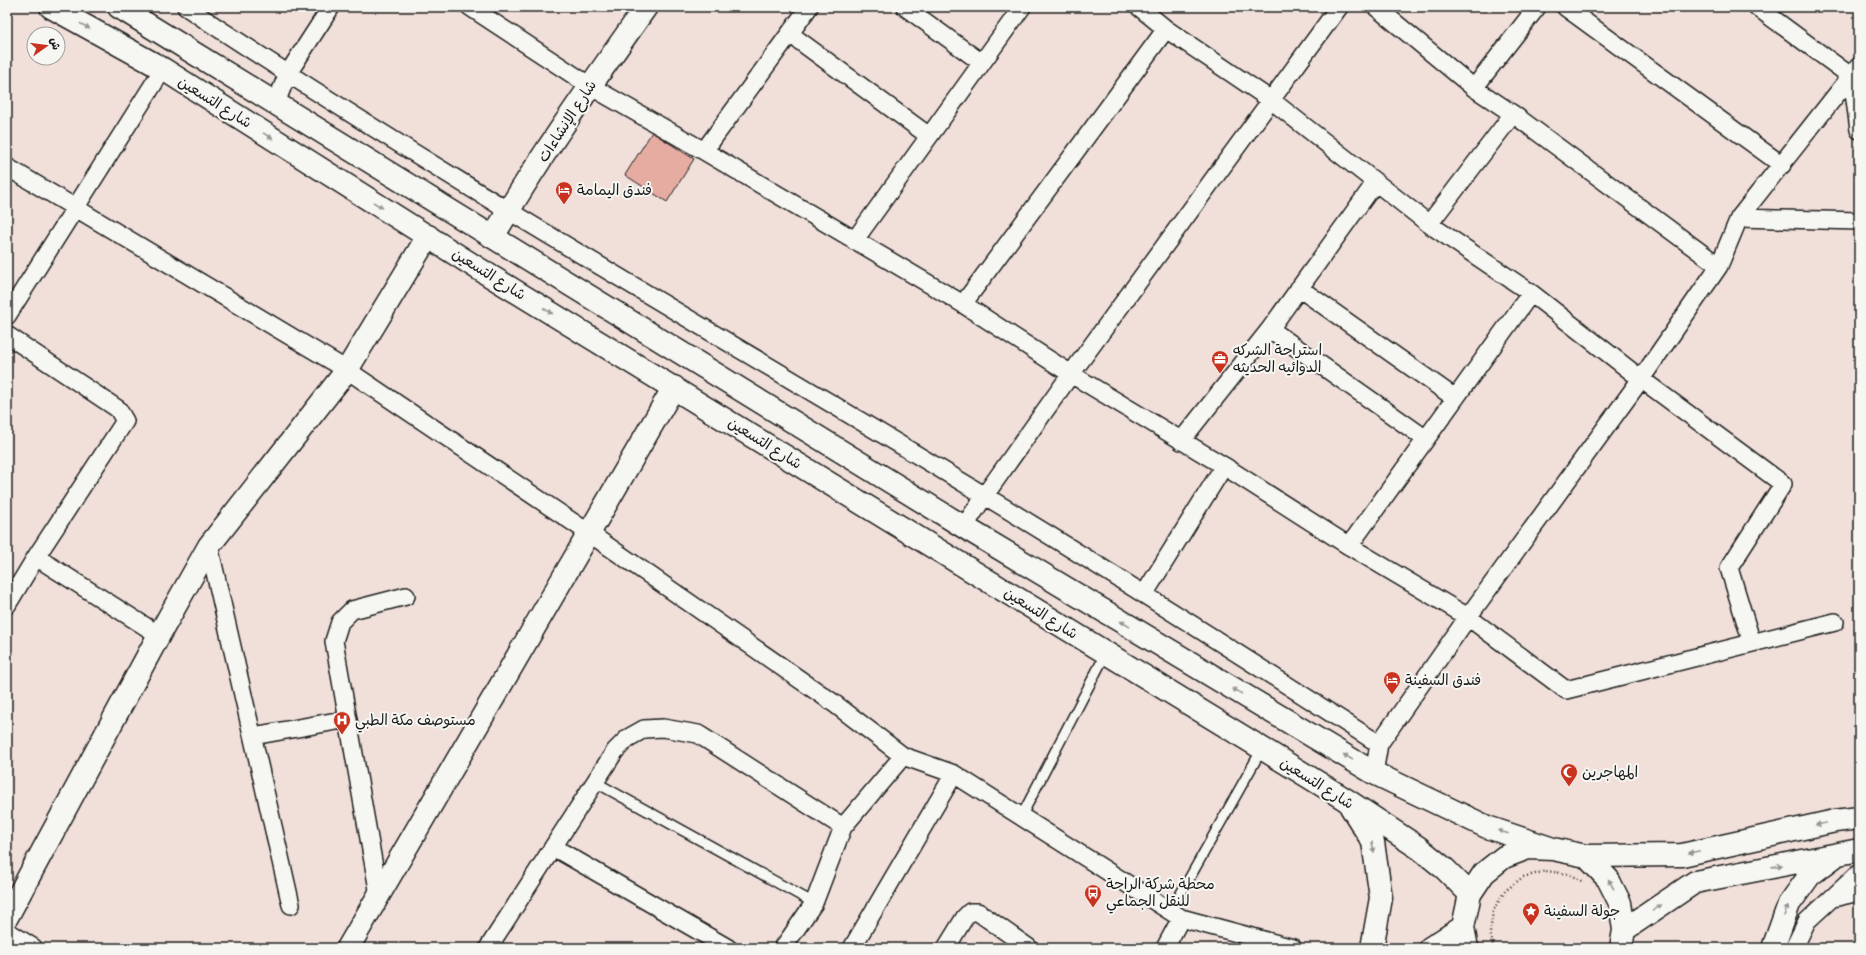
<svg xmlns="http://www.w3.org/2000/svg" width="1866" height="955" viewBox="0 0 1866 955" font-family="Itim,'Playpen Sans Arabic',sans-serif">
<rect width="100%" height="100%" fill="#f1e0da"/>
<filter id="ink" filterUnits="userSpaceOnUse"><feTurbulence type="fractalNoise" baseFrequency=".025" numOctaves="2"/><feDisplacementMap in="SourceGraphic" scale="8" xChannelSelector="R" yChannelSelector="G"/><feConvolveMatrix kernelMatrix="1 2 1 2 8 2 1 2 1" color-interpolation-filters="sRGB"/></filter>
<g filter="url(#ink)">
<!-- building -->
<path fill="#e6aca2" stroke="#1c1c1c" d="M652 132 694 159 667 202 625 175Z"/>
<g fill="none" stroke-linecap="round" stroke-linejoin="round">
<!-- service casing -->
<g stroke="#1c1c1c" stroke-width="12">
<path id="service" d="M595 782 814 903
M1021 817 1106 653
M1171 911 1262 749"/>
</g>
<!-- minor casing -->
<g stroke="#1c1c1c" stroke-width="20">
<path id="minor" d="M186 7C446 180 718 334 985 496 1118 576 1248 660 1379 744
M470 7 590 86 704 151 963 304 1071 374 1224 466 1349 546 1468 617 1566 690 1835 622
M905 7 982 63
M1139 7 1166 29 1271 100 1429 224 1531 293 1641 379 1783 484 1729 568 1752 643
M1376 7 1474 88 1513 114 1719 266
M1565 7 1782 165
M1757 7 1852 77 1859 130
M790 34 929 136
M1474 88 1537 7
M276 103 287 75 331 7
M704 151 809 7
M7 167 347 370 589 533 835 704 903 756 954 774 1181 918 1293 948
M1739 218 1859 221
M1429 224 1513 114
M854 241 1022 7
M1299 288 1455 398
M963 304 1166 29
M7 316 163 69
M1270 329 1426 439
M7 335 118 409 125 421 36 557 7 605
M1181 441 1270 329 1375 183
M964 527 985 495 1071 374 1339 7
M209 546 291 905
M1349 546 1531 293
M36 557 159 635
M1145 593 1224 466
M253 736 348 719
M1374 773 1379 744 1468 617 1641 379 1719 266 1739 218 1859 66
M553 847 728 948
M379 895 334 641 340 622 352 610 406 596
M1833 898 1859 892
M7 931 34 948
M488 948 615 751 628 738 644 729 663 728 698 734 843 827
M783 948 814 903 843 827 903 756
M852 948 954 774
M946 948 965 917 970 912H978L1029 948
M1165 948 1181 918
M1794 948 1807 921 1859 873"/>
</g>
<!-- tertiary casing -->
<g stroke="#1c1c1c" stroke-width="25">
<path id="tertiary" d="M493 237C539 157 593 82 646 7
M7 917 159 635 209 546 347 370 428 236
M348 948 674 387"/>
</g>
<!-- trunk casing -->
<g stroke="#1c1c1c" stroke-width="25">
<path id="trunk" d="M51 7 163 69 479 269 1348 801 1419 848 1445 869 1470 894
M119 7 964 527 1374 773 1487 827 1553 849
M1351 807 1373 842 1381 898 1372 948
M1586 856 1682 855 1835 821 1859 818
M1624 930 1695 882 1859 850
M1430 948 1463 927
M1467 948 1463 927 1470 894 1484 873 1504 857 1528 848 1553 849 1586 856 1608 879 1620 903 1624 930 1621 948
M1773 948 1789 904 1810 875 1834 857"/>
</g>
<!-- path -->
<path stroke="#1c1c1c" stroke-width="2.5" stroke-dasharray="1 3" stroke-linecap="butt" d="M1494 948 1490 933 1493 911 1505 891 1523 877 1546 871 1569 874 1583 882"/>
<!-- service -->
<use href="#service" stroke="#f6f6f2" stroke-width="9"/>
<!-- minor -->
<use href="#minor" stroke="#f6f6f2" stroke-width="17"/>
<!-- tertiary -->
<use href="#tertiary" stroke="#f6f6f2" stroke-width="22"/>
<!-- trunk -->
<use href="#trunk" stroke="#f6f6f2" stroke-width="22"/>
</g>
<!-- one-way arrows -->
<defs><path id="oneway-solid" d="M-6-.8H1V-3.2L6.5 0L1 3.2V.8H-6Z"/></defs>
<g fill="#949492">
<use href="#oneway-solid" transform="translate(85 26) rotate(29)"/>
<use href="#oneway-solid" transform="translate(268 136) rotate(32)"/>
<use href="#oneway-solid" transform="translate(378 205) rotate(32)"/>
<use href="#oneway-solid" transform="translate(548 311) rotate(31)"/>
<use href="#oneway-solid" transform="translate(1125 624) rotate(-149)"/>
<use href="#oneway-solid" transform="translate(1237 691) rotate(-149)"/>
<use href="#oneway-solid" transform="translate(1348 757) rotate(-149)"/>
<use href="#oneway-solid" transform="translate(1821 824) rotate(168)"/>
<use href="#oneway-solid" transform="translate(1503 832) rotate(-162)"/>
<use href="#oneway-solid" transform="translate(1373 847) rotate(78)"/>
<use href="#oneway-solid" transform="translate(1694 852) rotate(168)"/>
<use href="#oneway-solid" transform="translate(1777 866) rotate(-11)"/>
<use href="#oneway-solid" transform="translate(1611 884) rotate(-119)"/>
<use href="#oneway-solid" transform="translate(1657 908) rotate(-34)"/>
<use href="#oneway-solid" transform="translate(1786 911) rotate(-68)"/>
</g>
</g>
<!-- icons -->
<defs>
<g id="hotel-pin" transform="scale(0.9)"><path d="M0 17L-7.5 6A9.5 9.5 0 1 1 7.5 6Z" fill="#c8321e" stroke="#f6f6f2"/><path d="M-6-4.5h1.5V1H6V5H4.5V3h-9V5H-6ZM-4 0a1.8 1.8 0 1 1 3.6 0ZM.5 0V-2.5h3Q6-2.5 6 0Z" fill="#fff"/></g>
<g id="office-pin" transform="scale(0.9)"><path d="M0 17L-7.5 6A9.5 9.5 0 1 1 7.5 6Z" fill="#c8321e" stroke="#f6f6f2"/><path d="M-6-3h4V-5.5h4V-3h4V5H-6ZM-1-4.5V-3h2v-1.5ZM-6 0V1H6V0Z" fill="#fff"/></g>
<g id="hospital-pin" transform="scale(0.9)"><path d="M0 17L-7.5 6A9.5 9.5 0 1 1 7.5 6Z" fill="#c8321e" stroke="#f6f6f2"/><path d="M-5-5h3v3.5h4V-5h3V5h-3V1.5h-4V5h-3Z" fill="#fff"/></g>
<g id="mosque-pin" transform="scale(0.9)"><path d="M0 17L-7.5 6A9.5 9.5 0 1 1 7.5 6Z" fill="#c8321e" stroke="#f6f6f2"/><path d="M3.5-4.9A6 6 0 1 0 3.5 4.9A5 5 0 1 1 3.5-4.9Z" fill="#fff"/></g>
<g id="bus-pin" transform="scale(0.9)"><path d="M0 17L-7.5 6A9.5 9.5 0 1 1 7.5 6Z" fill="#c8321e" stroke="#f6f6f2"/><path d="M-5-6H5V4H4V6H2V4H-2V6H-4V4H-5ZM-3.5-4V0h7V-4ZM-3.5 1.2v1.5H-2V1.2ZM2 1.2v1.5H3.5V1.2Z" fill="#fff"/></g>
<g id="sight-pin" transform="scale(0.9)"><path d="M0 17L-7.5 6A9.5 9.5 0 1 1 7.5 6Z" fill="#c8321e" stroke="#f6f6f2"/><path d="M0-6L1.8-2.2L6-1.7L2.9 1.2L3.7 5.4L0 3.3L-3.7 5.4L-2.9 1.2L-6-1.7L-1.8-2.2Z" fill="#fff"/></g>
</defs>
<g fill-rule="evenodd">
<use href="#hotel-pin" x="564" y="190"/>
<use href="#office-pin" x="1220" y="359"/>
<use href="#hotel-pin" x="1392" y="680"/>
<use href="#hospital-pin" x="342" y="720"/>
<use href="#mosque-pin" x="1569" y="772"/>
<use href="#bus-pin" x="1093" y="893"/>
<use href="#sight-pin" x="1531" y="911"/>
</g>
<g text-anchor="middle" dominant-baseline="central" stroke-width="4" stroke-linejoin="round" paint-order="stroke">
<!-- street labels -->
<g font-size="15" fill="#1c1c1c" stroke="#f6f6f2">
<text transform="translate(215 102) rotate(32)">شارع التسعين</text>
<text transform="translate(567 121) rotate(-57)">شارع الإنشاءات</text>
<text transform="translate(489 274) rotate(32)">شارع التسعين</text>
<text transform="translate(765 443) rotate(32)">شارع التسعين</text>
<text transform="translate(1041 613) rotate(32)">شارع التسعين</text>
<text transform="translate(1317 783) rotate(32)">شارع التسعين</text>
</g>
<!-- poi labels -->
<g font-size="15" fill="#1c1c1c" stroke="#f6f6f2" text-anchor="start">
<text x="577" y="190">فندق اليمامة</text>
<text x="1233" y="350">استراحة الشركه<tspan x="1233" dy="17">الدوائيه الحديثه</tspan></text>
<text x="1405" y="680">فندق السفينة</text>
<text x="355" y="720">مستوصف مكة الطبي</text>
<text x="1582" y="772">المهاجرين</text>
<text x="1106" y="884">محطة شركة الراحة<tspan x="1106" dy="17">للنقل الجماعي</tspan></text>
<text x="1544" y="911">جولة السفينة</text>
</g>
</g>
<!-- margin -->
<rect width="1866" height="955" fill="none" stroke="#f6f6f2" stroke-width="24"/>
<rect x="12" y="12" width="1842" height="931" fill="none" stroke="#1c1c1c" stroke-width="1.5" filter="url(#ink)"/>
<!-- north arrow -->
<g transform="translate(46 46) rotate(76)"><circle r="19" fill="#f6f6f2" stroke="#9f9f9c"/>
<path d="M0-3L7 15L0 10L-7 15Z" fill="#c8321e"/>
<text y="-6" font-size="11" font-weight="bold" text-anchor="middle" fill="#1c1c1c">ش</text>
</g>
</svg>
